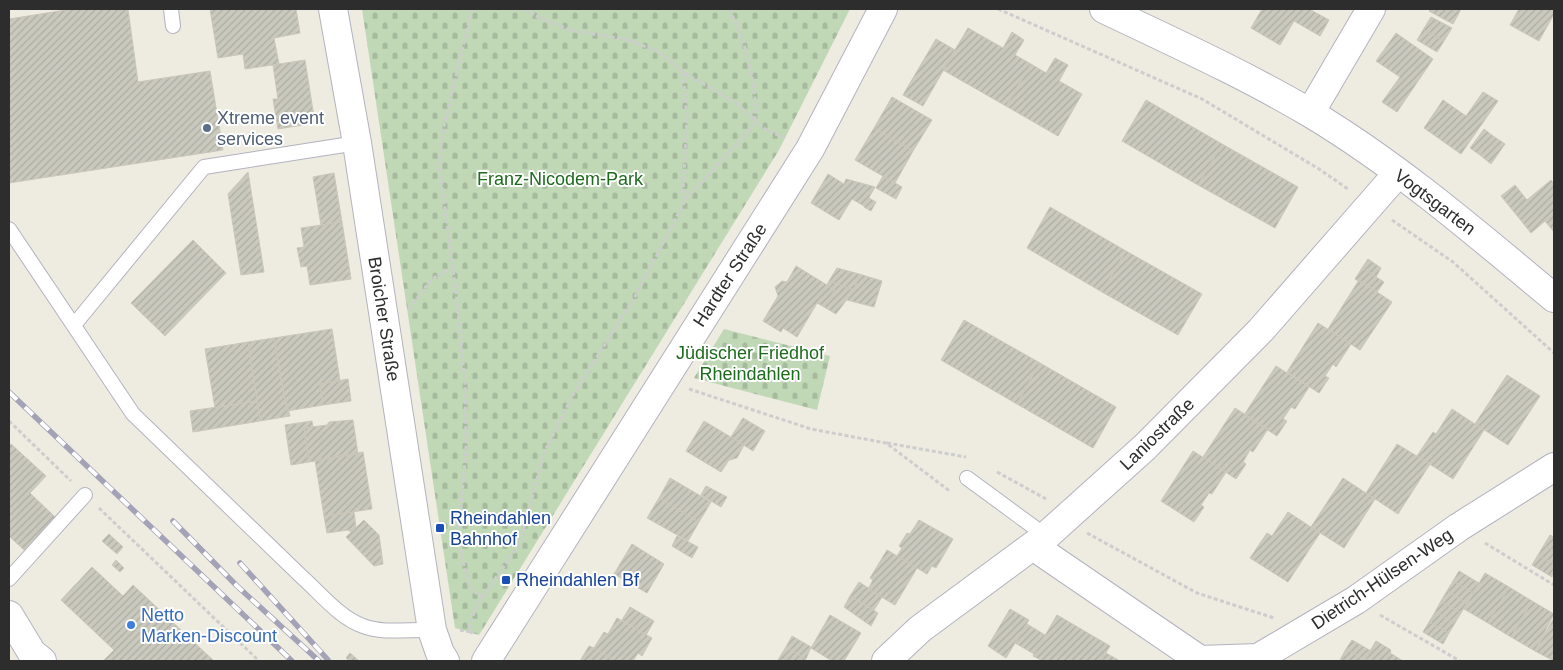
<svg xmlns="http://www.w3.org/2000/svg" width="1563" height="670" viewBox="0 0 1563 670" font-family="Arial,sans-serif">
<defs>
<pattern id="cemetery-stones" width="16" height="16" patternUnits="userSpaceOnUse" patternTransform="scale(1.25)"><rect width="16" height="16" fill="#c1d8b7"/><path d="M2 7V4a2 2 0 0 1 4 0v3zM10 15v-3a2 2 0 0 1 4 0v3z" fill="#a6ba9e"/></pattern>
<pattern id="building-hatch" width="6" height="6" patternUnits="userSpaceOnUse" patternTransform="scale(1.25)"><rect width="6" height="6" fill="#cac9be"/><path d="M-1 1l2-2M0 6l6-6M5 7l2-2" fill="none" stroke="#aeada4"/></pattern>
</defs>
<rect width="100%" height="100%" fill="#eeebe0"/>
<!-- cemetery -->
<path fill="url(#cemetery-stones)" d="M362 9H850L779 150 479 635 455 628Z
M724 329 830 356 817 410 694 378Z"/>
<!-- building -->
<path fill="url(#building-hatch)" stroke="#cac7b9" d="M72 9H128L138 82 210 71 223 150 9 183V19Z
M210 9H296L300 33 274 38 279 64 245 69 243 54 218 58Z
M1262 9H1309L1329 20 1320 36 1294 21 1280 45 1251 28Z
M1431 9H1461L1453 24 1429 11Z
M1519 9H1554V14L1539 41 1510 25Z
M1431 17 1452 28 1444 41 1423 30Z
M968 28 1003 48 1012 32 1024 40 1015 55 1031 64 1006 106 943 70Z
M1423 30 1444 41 1437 52 1417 40Z
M1396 33 1433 59 1397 112 1382 102 1400 77 1376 61Z
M936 39 955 50 923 106 903 95Z
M1055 58 1068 65 1059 81 1082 94 1058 136 1006 106 1031 64 1046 73Z
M305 60 315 123 278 129 273 99H278L273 65Z
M1483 92 1498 101 1461 154 1424 128 1443 100 1466 116Z
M892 97 932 120 913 151 874 128Z
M1146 100 1222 144 1198 185 1122 141Z
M874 128 913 151 895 183 855 160Z
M1484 129 1493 136 1480 155 1470 148Z
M1493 136 1505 144 1491 164 1480 155Z
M1222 144 1298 187 1275 228 1198 185Z
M248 172 264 272 241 275 228 194Z
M334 173 342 222 321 225 313 177Z
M828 174 844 184 846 179 875 187 864 206 852 199 839 220 811 203Z
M883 176 902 187 896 199 876 188Z
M1551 180 1554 184V232L1545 221 1531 233 1501 196 1515 185 1527 200Z
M869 198 876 202 871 211 864 207Z
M1050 207 1126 251 1102 292 1027 248Z
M342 222 351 279 310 285 307 266 301 267 297 248 304 247 301 228Z
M193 240 226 273 165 336 131 303Z
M1126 251 1202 294 1178 335 1102 292Z
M1368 259 1381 268 1376 277 1362 268Z
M796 266 835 290 824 307 817 303 797 337 783 328 781 332 763 321 778 296 775 287 782 281 787 282Z
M837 268 859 274 854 290 829 281Z
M1362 268 1384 282 1377 292 1355 279Z
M859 274 882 281 874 307 847 300 854 290Z
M1359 280 1392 302 1360 350 1328 329Z
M829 281 854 290 836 314 824 307 835 290 827 285Z
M964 320 1040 363 1017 404 941 360Z
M1318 323 1351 344 1336 367 1333 364 1325 376 1329 378 1319 393 1287 372Z
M332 329 340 381 320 384 323 405 287 411 274 338Z
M274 338 283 391 290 416 260 421 248 342Z
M248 342 257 401 215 408 205 349Z
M1040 363 1116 407 1093 448 1017 404Z
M1276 366 1309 387 1295 409 1291 407 1283 419 1287 421 1277 436 1244 415Z
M1507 375 1540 396 1508 445 1475 424Z
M348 379 351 401 323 405 320 384Z
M257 401 260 421 193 432 190 411Z
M1235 408 1268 429 1253 452 1250 450 1243 462 1246 464 1236 479 1203 457Z
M1452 409 1484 430 1453 479 1417 456 1433 432 1436 434Z
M743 418 765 431 753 451 731 437Z
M353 420 358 454 309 462 304 428 327 425 329 422Z
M312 421 313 427 304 428 309 462 291 465 285 425Z
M704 421 744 445 737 458 729 460 721 472 686 451Z
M11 444 46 476 30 493 55 517 24 550 9 536V446Z
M1397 444 1430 464 1398 514 1366 493Z
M1193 451 1226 472 1212 494 1209 493 1201 505 1204 507 1194 522 1161 501Z
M363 452 372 509 324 516 315 460Z
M670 478 711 502 699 522 659 498Z
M1343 478 1375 499 1344 548 1311 527Z
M706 486 727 497 721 507 701 495Z
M659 498 699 522 688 541 647 518Z
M354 512 356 527 351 532 348 530 327 533 324 516Z
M1288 512 1320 533 1288 582 1250 558 1267 533 1272 536Z
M364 520 379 535 383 564 374 566 346 537Z
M919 520 953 539 936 568 932 566 927 574 897 556 902 548 899 546 907 533 910 534Z
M109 534 123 547 117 554 102 541Z
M1550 535 1554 537V551L1544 545Z
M677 536 698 547 692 558 672 546Z
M632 544 664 564 647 593 614 574Z
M1544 545 1554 551V564L1538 555Z
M887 550 917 568 895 605 868 589 873 580 870 578Z
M1538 555 1554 564 1552 577 1532 565Z
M116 560 124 568 120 572 112 565Z
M92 567 123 596 133 585 214 661H106L104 660 114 650 61 600Z
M1459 571 1479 583 1473 593 1453 581Z
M1485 573 1509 587 1488 623 1464 609Z
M1453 581 1473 593 1467 603 1447 591Z
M859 582 882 597 874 610 850 596Z
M1509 587 1532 601 1511 637 1488 623Z
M1447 591 1467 603 1461 613 1441 601Z
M850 596 878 613 871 626 844 607Z
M1441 601 1461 613 1455 623 1435 612Z
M1532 601 1554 614 1535 651 1511 637Z
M630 607 654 621 646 635 622 620Z
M1010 609 1029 620 1006 658 988 646Z
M1435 612 1455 623 1449 633 1429 622Z
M830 615 861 633 844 661H832L811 648Z
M1057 615 1110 646 1101 661H1043L1033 656Z
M617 618 652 638 642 656 638 653 633 661H616L594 648 604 632 608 634Z
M1554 618V661L1535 651Z
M1429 622 1449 633 1443 644 1423 632Z
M1027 624 1045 635 1034 654 1015 643Z
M792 636 811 647 806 659 786 647Z
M1352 640 1371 651 1365 660 1346 649Z
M1376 641 1391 650 1390 653 1403 661H1364Z
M589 646 594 648 616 661H580Z
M786 647 806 659 804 661 778 660Z
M1346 649 1365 660 1364 661 1340 660Z
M350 653 358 660V661H349L346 658Z
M1106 653 1120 661H1101Z"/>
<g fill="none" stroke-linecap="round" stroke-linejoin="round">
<!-- service casing -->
<g stroke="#b3b3c0" stroke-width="16">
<path id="service" d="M171 9 173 26
M9 229 133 414 303 578C321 594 340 618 363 626 383 634 410 629 432 630
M74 325 204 167 357 143
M967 478 1046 536
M9 579 85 495"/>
</g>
<!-- minor casing -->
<g stroke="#b3b3c0" stroke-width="30">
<path id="minor" d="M1104 9C1173 42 1244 74 1310 113 1397 165 1476 233 1554 298
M1310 113 1371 9
M1033 546 1200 660 1258 658 1356 600 1459 527 1554 467
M9 615 32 653 42 661
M886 661 920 629 1046 536 1145 447 1261 330 1398 173"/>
</g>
<!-- tertiary casing -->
<g stroke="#b3b3c0" stroke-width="30">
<path id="tertiary" d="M333 9 357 143 432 630 440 653 445 661
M486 661 810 149 883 9"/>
</g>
<!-- path -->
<path stroke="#cdcdcd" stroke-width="3" stroke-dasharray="4 2.5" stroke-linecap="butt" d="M472 9 444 126 439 164 456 292 465 383 466 450 458 539 469 587 482 598 520 543 544 453 573 395 636 295 686 199 749 131 755 120 765 129 785 138
M525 9 536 16 570 30 629 40 659 52 683 72 736 103 755 120C757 83 746 42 729 9
M998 9 1202 99 1319 169 1348 189
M683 73 687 119 683 190 686 199
M1392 220 1453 262 1554 353
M409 309 432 279 453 268
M689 389 811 429 886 443 951 492
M9 421 71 481
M887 443 966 457
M997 472 1048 500
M99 508 259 661
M1087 533 1197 593 1274 618
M1485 543 1554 585
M1380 615 1460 661
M460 630 471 632
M472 634 469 624 481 598"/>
<!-- service -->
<use href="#service" stroke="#fff" stroke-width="14"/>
<!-- minor -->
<use href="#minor" stroke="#fff" stroke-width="28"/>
<!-- tertiary -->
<use href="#tertiary" stroke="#fff" stroke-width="28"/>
<!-- rail casing -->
<g stroke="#a3a2b7" stroke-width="5.5">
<path id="rail" d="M9 392 292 661
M173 521 237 586 319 661
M240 563 329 661"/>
</g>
<!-- rail -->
<use href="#rail" stroke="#fff" stroke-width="4" stroke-dasharray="11" stroke-linecap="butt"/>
</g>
<!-- markers -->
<circle fill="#5c6f8a" stroke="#fff" stroke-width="2" cx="207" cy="128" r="5"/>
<g fill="#1a4fb4" stroke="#fff" stroke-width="2">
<rect x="435" y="523" width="10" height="10" rx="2.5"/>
<rect x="501" y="575" width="10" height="10" rx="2.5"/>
</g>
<circle fill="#3f7fe0" stroke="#fff" stroke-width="2" cx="131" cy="625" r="5"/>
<g text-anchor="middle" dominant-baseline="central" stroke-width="4" stroke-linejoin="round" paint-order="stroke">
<!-- service labels -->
<g font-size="18" fill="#4e5e75" stroke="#fff" text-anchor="start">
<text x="217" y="118">Xtreme event<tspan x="217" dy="21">services</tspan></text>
</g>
<!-- park labels -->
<g font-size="18" fill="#1d6b1c" stroke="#fff">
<text x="560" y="179">Franz-Nicodem-Park</text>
<text x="750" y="353">Jüdischer Friedhof<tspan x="750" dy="21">Rheindahlen</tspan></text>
</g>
<!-- street labels -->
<g font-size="18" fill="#2d2d2d" stroke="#fff">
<text transform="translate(1435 202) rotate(37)">Vogtsgarten</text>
<text transform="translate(730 275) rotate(-57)">Hardter Straße</text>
<text transform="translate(384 319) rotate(81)">Broicher Straße</text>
<text transform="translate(1157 434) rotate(-44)">Laniostraße</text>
<text transform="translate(1382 579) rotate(-34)">Dietrich-Hülsen-Weg</text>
</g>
<!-- transit labels -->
<g font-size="18" fill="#164399" stroke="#fff" text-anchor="start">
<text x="450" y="518">Rheindahlen<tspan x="450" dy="21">Bahnhof</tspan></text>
<text x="516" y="580">Rheindahlen Bf</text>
</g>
<!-- shop labels -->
<g font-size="18" fill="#366cbe" stroke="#fff" text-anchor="start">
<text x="141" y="615">Netto<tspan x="141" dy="21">Marken-Discount</tspan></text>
</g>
</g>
<!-- border -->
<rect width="1563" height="670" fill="none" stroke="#2d2d2d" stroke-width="20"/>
</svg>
